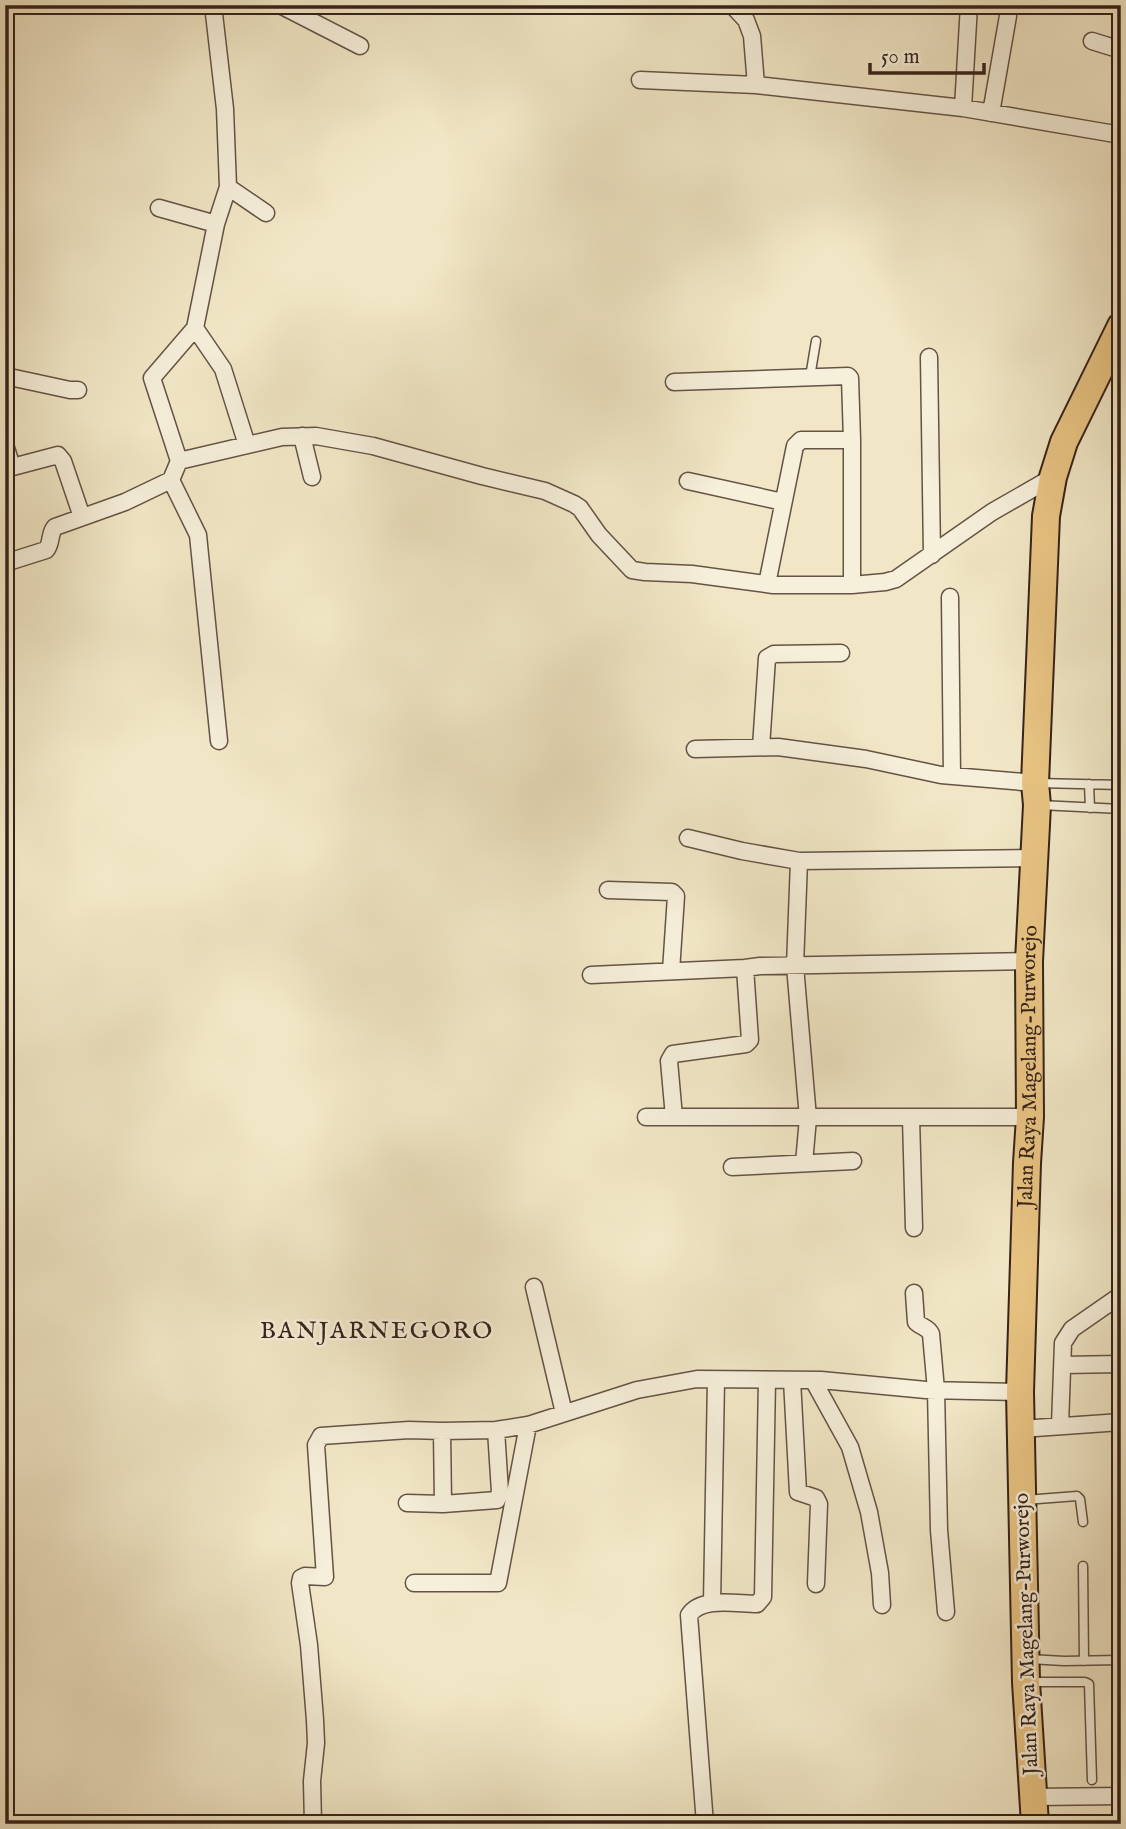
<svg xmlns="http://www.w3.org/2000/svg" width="1126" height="1829" viewBox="0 0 1126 1829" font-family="'IM FELL English',serif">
<rect width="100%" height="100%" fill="#f1e7c6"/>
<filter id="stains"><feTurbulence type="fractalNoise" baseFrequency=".00286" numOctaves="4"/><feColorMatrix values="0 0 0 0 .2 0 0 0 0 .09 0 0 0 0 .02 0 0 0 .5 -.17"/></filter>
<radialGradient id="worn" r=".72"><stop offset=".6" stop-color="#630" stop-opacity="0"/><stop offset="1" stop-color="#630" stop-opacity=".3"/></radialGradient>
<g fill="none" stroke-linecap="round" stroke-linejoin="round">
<!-- service casing -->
<g stroke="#655345" stroke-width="11">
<path id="service" d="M810 377 816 341
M1038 783 1121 785
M1089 784 1090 808
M1040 805 1121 809
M1025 1500 1077 1496 1080 1499 1083 1522
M1083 1566 1084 1661
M1029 1659 1064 1661 1121 1660
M1029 1682H1085L1089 1684 1092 1780"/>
</g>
<!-- minor casing -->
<g stroke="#655345" stroke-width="19">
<path id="minor" d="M280 5 360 46
M732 5 746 20 752 36 756 85 963 108 1121 135
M1092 41 1121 50
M640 80 756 85
M963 108 969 5
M991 113 1008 16
M228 187 266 213
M159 208 216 224
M195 328 223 369 247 445
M929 357 932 555
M5 376 70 390H78
M674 382 848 376 850 378 852 440V585
M302 436 312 477
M5 445 12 467
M179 461 152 378 195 328 216 224 228 187 225 109 213 5
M5 469 58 455 63 461 82 517
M171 480 198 535 219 741
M688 481 783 502
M5 563 46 550C52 544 49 533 55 527L125 502 171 480 179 461 282 437 316 436 373 446 482 476 545 491 574 504 580 508 599 535 632 570 645 572 692 574 773 585H852L885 582 896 579 992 512 1053 477
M767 584 795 446 801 440H852
M950 597 952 776
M761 747 767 658 774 654 841 653
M695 749 778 747 866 759 941 775 1035 783
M688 838 742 851 799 861 795 966 808 1118 804 1163
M799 861 1034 858
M608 890 672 892 676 896 671 971
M745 968 760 966 1029 961
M591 975 745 968 750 1040 746 1044 673 1054 669 1061 674 1117
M646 1117H1030
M911 1118 914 1228
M732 1167 853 1161
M534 1287 564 1413
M914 1293 916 1322C921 1327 928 1327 931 1334L936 1390 939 1530 946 1612
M1063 1365 1121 1364
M792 1380 798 1492 816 1498 819 1504 816 1584
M813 1380 850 1447 869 1512 880 1573 882 1605
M1060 1425 1063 1343 1072 1329 1121 1295
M1021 1429 1121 1422
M442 1431 443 1504
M407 1503 443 1504 497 1500 500 1492 496 1430
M414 1583H498L528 1425
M712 1603 716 1380
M1034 1797 1121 1796
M313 1824 312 1781 316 1743 315 1720 309 1645 300 1583 301 1578 305 1576 325 1577 316 1445 321 1436 409 1430 442 1431 496 1430 528 1425 637 1390 697 1379 821 1380 926 1390 1020 1392
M705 1824 689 1615C702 1596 737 1604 757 1604L763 1597 767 1380"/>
</g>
<!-- primary casing -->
<g stroke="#36221a" stroke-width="30">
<g id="primary">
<path id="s1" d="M1035 1824 1026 1682 1020 1392 1027 1163 1030 1117 1029 961 1037 805 1035 783 1046 516 1053 477 1064 442 1121 326"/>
</g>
</g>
<!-- service -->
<use href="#service" stroke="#f6efda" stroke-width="8"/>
<!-- minor -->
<use href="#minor" stroke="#f6efda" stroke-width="16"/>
<!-- primary -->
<use href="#primary" stroke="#e8c483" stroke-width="26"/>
</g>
<g text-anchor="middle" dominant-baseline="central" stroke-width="5" stroke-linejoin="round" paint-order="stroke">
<!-- street labels -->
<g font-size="21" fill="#36221a" stroke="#f6efda">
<text stroke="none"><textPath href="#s1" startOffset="758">Jalan Raya Magelang-Purworejo</textPath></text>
<text transform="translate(1027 1634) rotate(-92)">Jalan Raya Magelang-Purworejo</text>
</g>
<!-- quarter labels -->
<g font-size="24" letter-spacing="2" fill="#36221a" stroke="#f6efda">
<text x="377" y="1331">BANJARNEGORO</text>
</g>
</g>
<!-- margin -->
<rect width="1126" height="1829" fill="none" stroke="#f1e7c6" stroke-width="28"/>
<rect x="7" y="7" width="1112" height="1815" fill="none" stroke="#36221a" stroke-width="3.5"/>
<rect x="14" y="14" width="1098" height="1801" fill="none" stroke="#36221a" stroke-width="2"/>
<!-- scale -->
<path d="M870 63v10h114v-10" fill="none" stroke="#36221a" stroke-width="3.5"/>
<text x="881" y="63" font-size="21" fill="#36221a" stroke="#f6efda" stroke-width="5" paint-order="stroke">50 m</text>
<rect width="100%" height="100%" filter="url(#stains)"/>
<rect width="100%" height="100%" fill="url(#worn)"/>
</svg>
